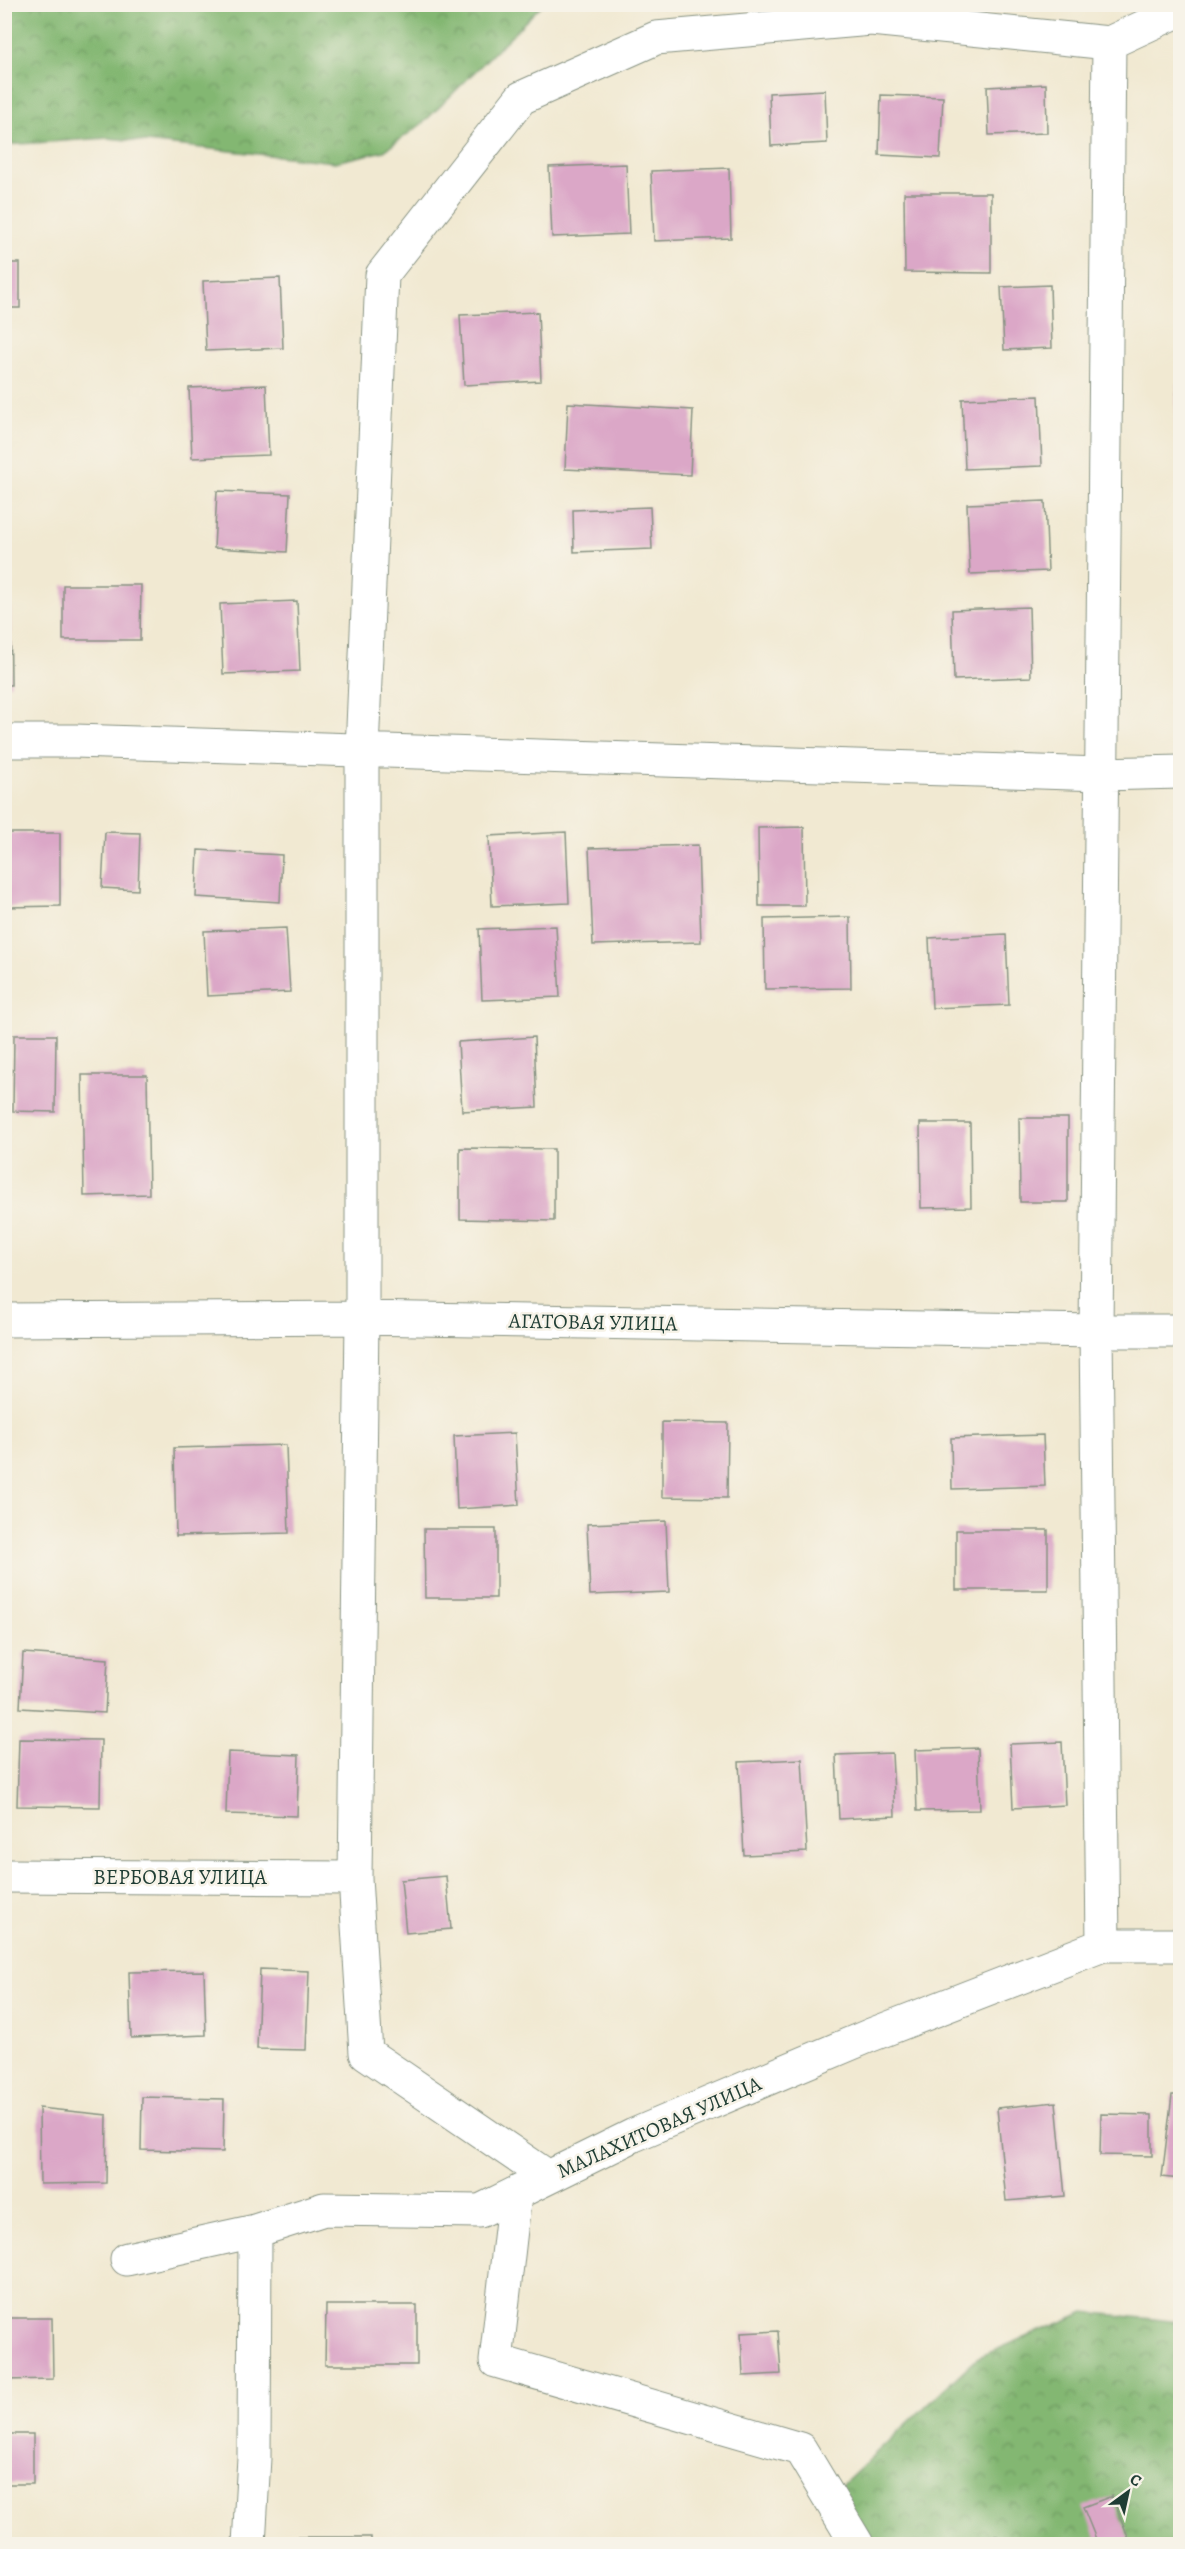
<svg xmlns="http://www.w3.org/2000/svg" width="1185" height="2549" viewBox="0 0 1185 2549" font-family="Alegreya,serif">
<defs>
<pattern id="forest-crowns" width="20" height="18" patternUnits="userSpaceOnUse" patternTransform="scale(1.5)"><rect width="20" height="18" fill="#83b772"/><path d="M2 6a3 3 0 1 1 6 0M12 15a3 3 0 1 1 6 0" fill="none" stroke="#6b965e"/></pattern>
</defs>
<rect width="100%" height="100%" fill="#f7f3e8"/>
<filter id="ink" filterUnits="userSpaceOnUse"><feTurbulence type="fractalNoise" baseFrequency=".0167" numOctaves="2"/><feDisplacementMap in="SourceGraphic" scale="12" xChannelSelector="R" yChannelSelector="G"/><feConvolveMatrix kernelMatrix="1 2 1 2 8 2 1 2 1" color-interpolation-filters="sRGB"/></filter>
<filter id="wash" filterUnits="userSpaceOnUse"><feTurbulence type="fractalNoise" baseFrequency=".008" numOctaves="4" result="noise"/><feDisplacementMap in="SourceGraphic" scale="24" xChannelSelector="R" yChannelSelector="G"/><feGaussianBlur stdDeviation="1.35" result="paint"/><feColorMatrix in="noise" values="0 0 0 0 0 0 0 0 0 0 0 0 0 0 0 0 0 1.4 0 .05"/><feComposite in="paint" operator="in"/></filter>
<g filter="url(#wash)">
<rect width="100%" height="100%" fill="#f1e9d2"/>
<!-- forest -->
<path fill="url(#forest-crowns)" stroke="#517a53" stroke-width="1.5" d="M5 4H542V5L423 123 384 151 335 162 108 138 5 145Z
M1085 2312 1180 2322V2544H868L829 2497 977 2358Z"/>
<g id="blocks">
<!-- building -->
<path fill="#dba7c7" d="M1046 84 1047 133 989 135 987 87Z
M825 90 827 143 771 146 769 93Z
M881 95 943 97 940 158 879 155Z
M626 164 629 234 552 237 549 167Z
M729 168 731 238 654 241 651 171Z
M904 193H991V273L905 272Z
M4 263H20V308H4Z
M280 278 283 348 206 351 203 281Z
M1050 285 1052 348 1004 350 1001 287Z
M538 312 541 381 464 385 460 315Z
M1177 384H1180V430L1175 429Z
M266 385 269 455 192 458 189 388Z
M1039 396 1042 466 965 469 962 399Z
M568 403 693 410 690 475 565 469Z
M217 491 290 494 287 552 214 548Z
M1045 501 1048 571 970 574 967 504Z
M650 507 652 549 574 552 573 510Z
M63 585H141L140 640H63Z
M4 595H10L11 685H4Z
M297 601 300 671 223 674 220 604Z
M1029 607 1031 677 954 680 952 610Z
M804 827 805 906H759L758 828Z
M105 832 140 833 138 890 102 888Z
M566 832 569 903 492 906 489 836Z
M7 833H60V906L7 907Z
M698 845 701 942 593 945 589 848Z
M198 850 282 855 280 902 196 897Z
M850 917 851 988 765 989 764 919Z
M556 926 560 997 482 1000 479 929Z
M286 928 290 992 207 996 204 931Z
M1006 934 1009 1005 932 1008 929 938Z
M14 1035H56L55 1112 13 1111Z
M534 1037 537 1107 462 1111 458 1042Z
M82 1075H147L149 1194 84 1196Z
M1019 1118H1068V1202H1020Z
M920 1123H970L971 1207 921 1208Z
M460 1148 554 1149V1221L460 1219Z
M662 1422 728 1423 727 1498 662 1497Z
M515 1433 519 1505 457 1509 454 1436Z
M1043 1435 1045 1486 952 1489 951 1438Z
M286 1445 289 1533 176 1536 174 1448Z
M666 1521 669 1592 590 1595 587 1524Z
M424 1529H496V1598H425Z
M956 1530H1048V1590H956Z
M23 1653 108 1659 105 1713 20 1708Z
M19 1739 101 1740 100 1807 17 1806Z
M1062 1742 1065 1805 1013 1808 1010 1744Z
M978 1748 980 1810 917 1811 915 1750Z
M228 1752 299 1755 297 1816 226 1814Z
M892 1753 895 1816 839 1819 836 1755Z
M802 1759 807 1852 744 1855 739 1762Z
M446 1876 451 1929 406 1933 401 1880Z
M260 1969 309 1971 306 2050 257 2049Z
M204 1971 206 2035 131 2038 129 1972Z
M1172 2095H1180V2179L1162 2177Z
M142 2097 224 2099 223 2152 141 2150Z
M1056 2102 1065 2196 1006 2201 997 2108Z
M39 2108 107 2115 106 2183 40 2184Z
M1101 2114 1152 2115V2156L1100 2155Z
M326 2305H417V2365H325Z
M4 2318H52L53 2379 4 2380Z
M778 2331 781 2374 743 2376 741 2333Z
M4 2434H33V2484H4Z
M1112 2496 1131 2544H1098L1083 2507Z
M997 2536 998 2544H956L955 2541Z
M279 2537H371V2544H279Z"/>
</g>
</g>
<g filter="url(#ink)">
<use href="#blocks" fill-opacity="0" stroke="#889383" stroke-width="1.5"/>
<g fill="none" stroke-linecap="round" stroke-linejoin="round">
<!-- minor casing -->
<g stroke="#889383" stroke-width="35">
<path id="minor" d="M4 741H75L1101 774 1180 772
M4 1320 362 1318 1096 1331H1180
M4 1876 355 1878
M1103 1945 1096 1331 1109 43
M548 2177 366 2053 355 1878 362 1318V751L382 275 521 98 656 38 871 19 1109 43 1180 10
M515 2194 496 2361 800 2449 857 2544
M127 2259 255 2231 324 2209 480 2211 634 2135 871 2035 1103 1945H1180
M249 2544 254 2458 255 2231"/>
</g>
<!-- minor -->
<use href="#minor" stroke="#fff" stroke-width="33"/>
</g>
</g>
<g text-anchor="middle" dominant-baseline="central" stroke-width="5" stroke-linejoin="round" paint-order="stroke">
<!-- street labels -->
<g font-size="21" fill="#1f3d34" stroke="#f7f3e8">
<text transform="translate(593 1322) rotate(1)">АГАТОВАЯ УЛИЦА</text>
<text x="180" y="1877">ВЕРБОВАЯ УЛИЦА</text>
<text transform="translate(659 2127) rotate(-24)">МАЛАХИТОВАЯ УЛИЦА</text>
</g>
</g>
<!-- margin -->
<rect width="1185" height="2549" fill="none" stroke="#f7f3e8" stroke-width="24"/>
<!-- north arrow -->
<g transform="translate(1128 2492) rotate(33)" stroke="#f7f3e8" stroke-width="4.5" paint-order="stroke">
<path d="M0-4.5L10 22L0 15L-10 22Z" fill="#1f3d34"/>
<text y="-9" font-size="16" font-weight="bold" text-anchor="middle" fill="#1f3d34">С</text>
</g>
</svg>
